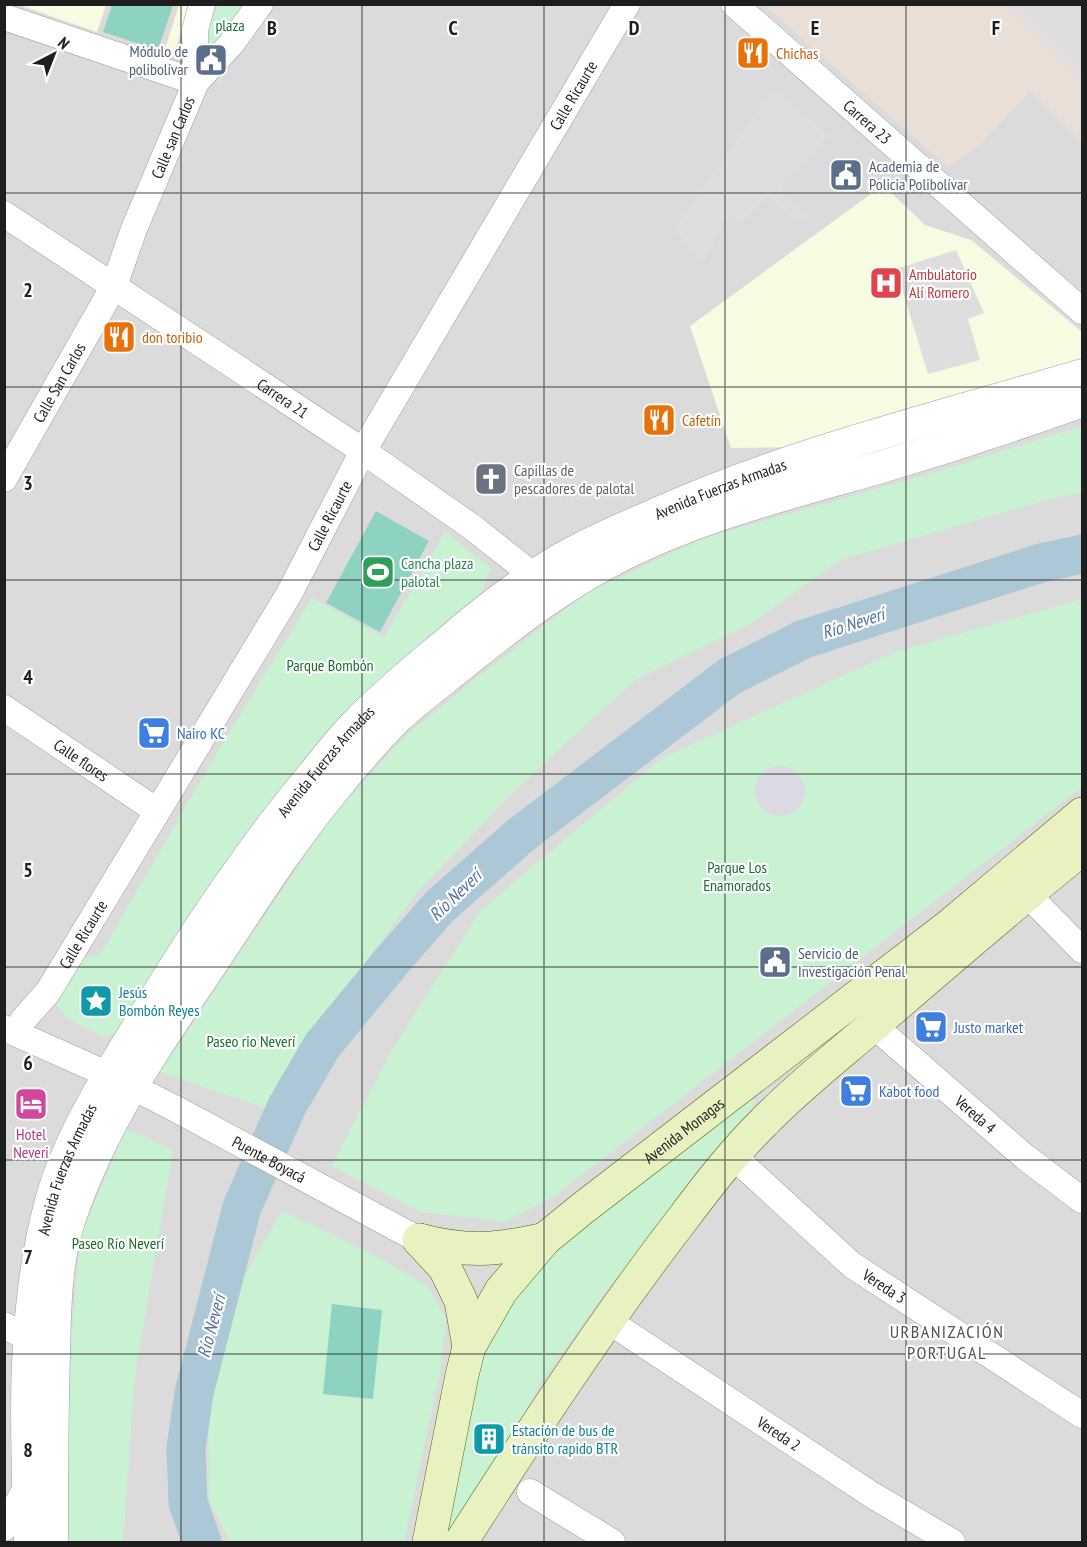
<svg xmlns="http://www.w3.org/2000/svg" width="1087" height="1547" viewBox="0 0 1087 1547" font-family="'PT Sans Narrow',sans-serif">
<rect width="100%" height="100%" fill="#eeece6"/>
<!-- residential -->
<path fill="#dcdbdb" d="M5 5H1082V1542H5Z"/>
<!-- education -->
<path fill="#f7fbe2" d="M19 5H106L97 32Z
M179 5H190L173 56 163 55Z
M883 185 925 225 971 240 1082 332V368L807 447 731 448 690 326Z"/>
<!-- military -->
<path fill="#eadfd7" d="M764 5H1082V143L1030 91 978 146 948 167Z"/>
<!-- park -->
<path fill="#c8f2d1" d="M218 5H263L220 82 194 71Z
M1082 426V492L1050 499 840 560 752 623 635 680 508 797 416 894 334 1005 282 1114 160 1072 329 820 405 736 479 676 589 591 707 537 939 471Z
M445 532 491 568 480 595 392 673 124 1026 106 1038 65 1017 48 992 66 961 100 955 215 756 312 598 384 637Z
M1082 599V787L556 1195 505 1222 422 1212 331 1166 395 1045 481 910 662 758 895 652Z
M748 1093 756 1102 694 1174 652 1236 608 1288 540 1384 523 1415 443 1542 482 1344 549 1251Z
M126 1129 173 1150 135 1374 123 1542H67V1424L73 1316 81 1235Z
M282 1211 375 1255 428 1287 446 1320 440 1372 404 1542H230L209 1501 208 1408 242 1280Z"/>
<!-- pitch -->
<path fill="#8ed3c2" d="M112 5H173L158 50 103 32Z
M376 511 429 541 380 632 326 603Z
M332 1304 382 1310 373 1399 323 1394Z"/>
<!-- parking -->
<path fill="#dedede" d="M1008 5H1082V79Z
M774 88 828 136 781 188 805 217 798 222 768 196 741 223 725 221 703 263 674 229Z
M956 250 984 313 968 319 980 360 928 374 896 269Z"/>
<!-- plaza -->
<path fill="#dbdae3" d="M755 791a25 25 0 1 1 50 0a25 25 0 1 1-50 0Z"/>
<g fill="none" stroke-linecap="round" stroke-linejoin="round">
<!-- river -->
<path stroke="#acc7d6" stroke-width="39" d="M202 1542 188 1503 186 1448 194 1393 242 1207 287 1106 322 1046 391 962 440 906 522 834 730 676 804 639 1041 563 1082 554"/>
<!-- minor casing -->
<g stroke="#9f9f9f" stroke-width="27">
<g id="minor">
<path id="s1" d="M734 4 1082 311"/>
<path d="M4 17 196 82 195 30 202 4"/>
<path id="s2" d="M4 214 363 451 472 527 534 576 547 589"/>
<path id="s3" d="M4 479 114 286 134 229 196 82 231 44 260 4"/>
<path id="s4" d="M4 708 157 811"/>
<path d="M1026 893 1082 950"/>
<path id="s5" d="M23 1020 48 992 289 594 363 451 627 4"/>
<path id="s6" d="M873 1025 1025 1157 1082 1200"/>
<path id="s7" d="M4 1028 109 1075 176 1109 419 1240"/>
<path id="s8" d="M733 1156 852 1265 1082 1415"/>
<path id="s9" d="M607 1320 872 1495 952 1542"/>
<path d="M4 1325 29 1339 45 1344"/>
<path d="M530 1492 612 1542"/>
<path d="M4 1528 28 1484"/>
</g>
</g>
<!-- tertiary casing -->
<g stroke="#9f9f9f" stroke-width="33">
<g id="tertiary">
<path id="s10" d="M30 1542C26 1430 21 1315 50 1205 67 1141 104 1083 138 1027 190 940 246 855 311 777 326 759 340 740 356 724 385 694 416 669 447 643 480 614 514 588 551 565 586 544 624 528 661 512 796 452 941 417 1082 375"/>
<path d="M52 1542C52 1480 52 1418 54 1356 55 1311 55 1264 69 1221 99 1129 154 1048 208 969 249 907 288 845 335 788 354 764 375 740 397 718 419 697 445 679 469 659 517 620 568 582 624 554 705 514 794 492 881 467 949 447 1016 425 1082 401"/>
</g>
</g>
<!-- secondary casing -->
<g stroke="#536813" stroke-width="34">
<g id="secondary">
<path d="M419 1240C468 1253 496 1250 545 1239"/>
<path d="M419 1240 445 1268 461 1301 469 1347"/>
<path id="s11" d="M429 1542 462 1375 469 1347 501 1291 545 1239 583 1208 949 926 1082 814"/>
<path d="M461 1542C527 1439 594 1336 668 1238 698 1199 728 1157 764 1122 801 1084 844 1051 884 1016 950 959 1015 903 1082 849"/>
</g>
</g>
<!-- minor -->
<use href="#minor" stroke="#fff" stroke-width="26"/>
<!-- tertiary -->
<use href="#tertiary" stroke="#fff" stroke-width="32"/>
<!-- secondary -->
<use href="#secondary" stroke="#e8f1c0" stroke-width="33"/>
</g>
<!-- grid -->
<path fill="none" stroke="#1e1e1e" stroke-width="1.5" stroke-opacity="0.55" d="M181 4V1542M362 4V1542M544 4V1542M725 4V1542M906 4V1542M4 193H1082M4 387H1082M4 580H1082M4 774H1082M4 967H1082M4 1160H1082M4 1354H1082"/>
<!-- icons -->
<defs>
<g id="restaurant-square" transform="scale(1.725)"><rect x="-9" y="-9" width="18" height="18" rx="4" fill="#e8710a" stroke="#fff"/><path d="M-5-6h1v4h1v-4h1v4h1v-4h1v5L-1.5 .5V6h-2V.5L-5-1ZM5-6V6H3V1.5H1.5Q1.5-4 5-6Z" fill="#fff"/></g>
<g id="civic-square" transform="scale(1.725)"><rect x="-9" y="-9" width="18" height="18" rx="4" fill="#5c6f8a" stroke="#fff"/><path d="M-.6-6.5H3V-4.5H.6V-3L4-1V1h2V6H-6V1h2V-1L-.6-3ZM-1.2 2.5V6h2.4V2.5Z" fill="#fff"/></g>
<g id="hospital-square" transform="scale(1.725)"><rect x="-9" y="-9" width="18" height="18" rx="4" fill="#e0444e" stroke="#fff"/><path d="M-5-5h3v3.5h4V-5h3V5h-3V1.5h-4V5h-3Z" fill="#fff"/></g>
<g id="church-square" transform="scale(1.725)"><rect x="-9" y="-9" width="18" height="18" rx="4" fill="#6b7280" stroke="#fff"/><path d="M-1.2-6h2.4v3.5h3.3v2.4h-3.3V6h-2.4V-.1h-3.3v-2.4h3.3Z" fill="#fff"/></g>
<g id="stadium-square" transform="scale(1.725)"><rect x="-9" y="-9" width="18" height="18" rx="4" fill="#2e9e5b" stroke="#fff"/><path d="M0-5a6.5 5 0 1 0 0 10a6.5 5 0 1 0 0-10ZM-3.5-1.8h7v3.6h-7Z" fill="#fff"/></g>
<g id="supermarket-square" transform="scale(1.725)"><rect x="-9" y="-9" width="18" height="18" rx="4" fill="#3f7fe0" stroke="#fff"/><path d="M-6-5.5h2.5l.6 2H6L4.5 2H-2.5L-4.4-4H-6ZM-1.5 3.2a1.3 1.3 0 1 0 .1 0ZM3 3.2a1.3 1.3 0 1 0 .1 0Z" fill="#fff"/></g>
<g id="sight-square" transform="scale(1.725)"><rect x="-9" y="-9" width="18" height="18" rx="4" fill="#0f9aa8" stroke="#fff"/><path d="M0-6L1.8-2.2L6-1.7L2.9 1.2L3.7 5.4L0 3.3L-3.7 5.4L-2.9 1.2L-6-1.7L-1.8-2.2Z" fill="#fff"/></g>
<g id="hotel-square" transform="scale(1.725)"><rect x="-9" y="-9" width="18" height="18" rx="4" fill="#d1479c" stroke="#fff"/><path d="M-6-4.5h1.5V1H6V5H4.5V3h-9V5H-6ZM-4 0a1.8 1.8 0 1 1 3.6 0ZM.5 0V-2.5h3Q6-2.5 6 0Z" fill="#fff"/></g>
<g id="building-square" transform="scale(1.725)"><rect x="-9" y="-9" width="18" height="18" rx="4" fill="#0f9aa8" stroke="#fff"/><path d="M-4-6H4V6H1V3H-1V6H-4ZM-2.5-4.3h1.7v1.8h-1.7ZM.8-4.3h1.7v1.8H.8ZM-2.5-1h1.7V.8h-1.7ZM.8-1h1.7V.8H.8Z" fill="#fff"/></g>
</defs>
<g fill-rule="evenodd">
<use href="#restaurant-square" x="753" y="53"/>
<use href="#civic-square" x="211" y="60"/>
<use href="#civic-square" x="846" y="175"/>
<use href="#hospital-square" x="886" y="283"/>
<use href="#restaurant-square" x="119" y="337"/>
<use href="#restaurant-square" x="659" y="420"/>
<use href="#church-square" x="491" y="479"/>
<use href="#stadium-square" x="378" y="572"/>
<use href="#supermarket-square" x="154" y="733"/>
<use href="#civic-square" x="775" y="962"/>
<use href="#sight-square" x="96" y="1001"/>
<use href="#supermarket-square" x="931" y="1027"/>
<use href="#supermarket-square" x="856" y="1091"/>
<use href="#hotel-square" x="31" y="1104"/>
<use href="#building-square" x="489" y="1439"/>
</g>
<g text-anchor="middle" dominant-baseline="central" stroke-width="4.5" stroke-linejoin="round" paint-order="stroke">
<!-- park labels -->
<g font-size="16" fill="#196f2c" stroke="#fff">
<text x="230" y="25">plaza</text>
<text x="330" y="665">Parque Bombón</text>
<text x="737" y="867">Parque Los<tspan x="737" dy="18">Enamorados</tspan></text>
<text x="251" y="1041">Paseo rio Neverí</text>
<text x="118" y="1243">Paseo Río Neverí</text>
</g>
<!-- service labels -->
<g font-size="16" fill="#4e5e75" stroke="#fff" text-anchor="start">
<text x="188" y="51" text-anchor="end">Módulo de<tspan x="188" dy="18">polibolívar</tspan></text>
<text x="869" y="166">Academia de<tspan x="869" dy="18">Policia Polibolívar</tspan></text>
<text x="798" y="953">Servicio de<tspan x="798" dy="18">Investigación Penal</tspan></text>
</g>
<!-- food labels -->
<g font-size="16" fill="#c56008" stroke="#fff" text-anchor="start">
<text x="776" y="53">Chichas</text>
<text x="142" y="337">don toribio</text>
<text x="682" y="420">Cafetín</text>
</g>
<!-- street labels -->
<g font-size="16" fill="#1e1e1e" stroke="#fff">
<text stroke="none"><textPath href="#s5" startOffset="1077">Calle Ricaurte</textPath></text>
<text stroke="none"><textPath href="#s1" startOffset="178">Carrera 23</textPath></text>
<text stroke="none"><textPath href="#s3" startOffset="382">Calle san Carlos</textPath></text>
<text stroke="none"><textPath href="#s3" startOffset="111">Calle San Carlos</textPath></text>
<text stroke="none"><textPath href="#s2" startOffset="334">Carrera 21</textPath></text>
<text stroke="none"><textPath href="#s10" startOffset="1350">Avenida Fuerzas Armadas</textPath></text>
<text stroke="none"><textPath href="#s5" startOffset="591">Calle Ricaurte</textPath></text>
<text stroke="none"><textPath href="#s4" startOffset="93">Calle flores</textPath></text>
<text stroke="none"><textPath href="#s10" startOffset="864">Avenida Fuerzas Armadas</textPath></text>
<text stroke="none"><textPath href="#s5" startOffset="105">Calle Ricaurte</textPath></text>
<text stroke="none"><textPath href="#s6" startOffset="136">Vereda 4</textPath></text>
<text stroke="none"><textPath href="#s11" startOffset="508">Avenida Monagas</textPath></text>
<text stroke="none"><textPath href="#s7" startOffset="296">Puente Boyacá</textPath></text>
<text stroke="none"><textPath href="#s10" startOffset="378">Avenida Fuerzas Armadas</textPath></text>
<text stroke="none"><textPath href="#s8" startOffset="200">Vereda 3</textPath></text>
<text stroke="none"><textPath href="#s9" startOffset="206">Vereda 2</textPath></text>
</g>
<!-- health labels -->
<g font-size="16" fill="#be3a42" stroke="#fff" text-anchor="start">
<text x="909" y="274">Ambulatorio<tspan x="909" dy="18">Alí Romero</tspan></text>
</g>
<!-- worship labels -->
<g font-size="16" fill="#5b616d" stroke="#fff" text-anchor="start">
<text x="514" y="470">Capillas de<tspan x="514" dy="18">pescadores de palotal</tspan></text>
</g>
<!-- leisure labels -->
<g font-size="16" fill="#27864d" stroke="#fff" text-anchor="start">
<text x="401" y="563">Cancha plaza<tspan x="401" dy="18">palotal</tspan></text>
</g>
<!-- shop labels -->
<g font-size="16" fill="#366cbe" stroke="#fff" text-anchor="start">
<text x="177" y="733">Nairo KC</text>
<text x="954" y="1027">Justo market</text>
<text x="879" y="1091">Kabot food</text>
</g>
<!-- culture labels -->
<g font-size="16" fill="#0d838f" stroke="#fff" text-anchor="start">
<text x="119" y="992">Jesús<tspan x="119" dy="18">Bombón Reyes</tspan></text>
<text x="512" y="1430">Estación de bus de<tspan x="512" dy="18">tránsito rapido BTR</tspan></text>
</g>
<!-- hotel labels -->
<g font-size="16" fill="#b23c85" stroke="#fff">
<text x="31" y="1134">Hotel<tspan x="31" dy="18">Neveri</tspan></text>
</g>
<!-- water labels -->
<g font-size="18" font-style="italic" fill="#5772a2" stroke="#fff">
<text transform="translate(853 623) rotate(-18)">Río Neverí</text>
<text transform="translate(455 895) rotate(-44)">Río Neverí</text>
<text transform="translate(211 1326) rotate(-75)">Río Neverí</text>
</g>
<!-- neighbourhood labels -->
<g font-size="18" letter-spacing="1.5" fill="#515151" stroke="#fff">
<text x="947" y="1331">URBANIZACIÓN<tspan x="947" dy="21">PORTUGAL</tspan></text>
</g>
</g>
<g font-size="20" text-anchor="middle" font-weight="bold" fill="#1e1e1e" stroke="#fff" stroke-width="4.5" stroke-linejoin="round" paint-order="stroke">
<text x="272" y="35">B</text>
<text x="453" y="35">C</text>
<text x="634" y="35">D</text>
<text x="815" y="35">E</text>
<text x="996" y="35">F</text>
<text x="28" y="297">2</text>
<text x="28" y="490">3</text>
<text x="28" y="684">4</text>
<text x="28" y="877">5</text>
<text x="28" y="1070">6</text>
<text x="28" y="1264">7</text>
<text x="28" y="1457">8</text>
</g>
<!-- border -->
<rect width="1087" height="1547" fill="none" stroke="#1e1e1e" stroke-width="12"/>
<!-- north arrow -->
<g transform="translate(54 54) rotate(42)" stroke="#ffffff" stroke-width="4.5" paint-order="stroke">
<path d="M0-4.5L10 22L0 15L-10 22Z" fill="#1e1e1e"/>
<text y="-9" font-size="16" font-weight="bold" text-anchor="middle" fill="#1e1e1e">N</text>
</g>
</svg>
